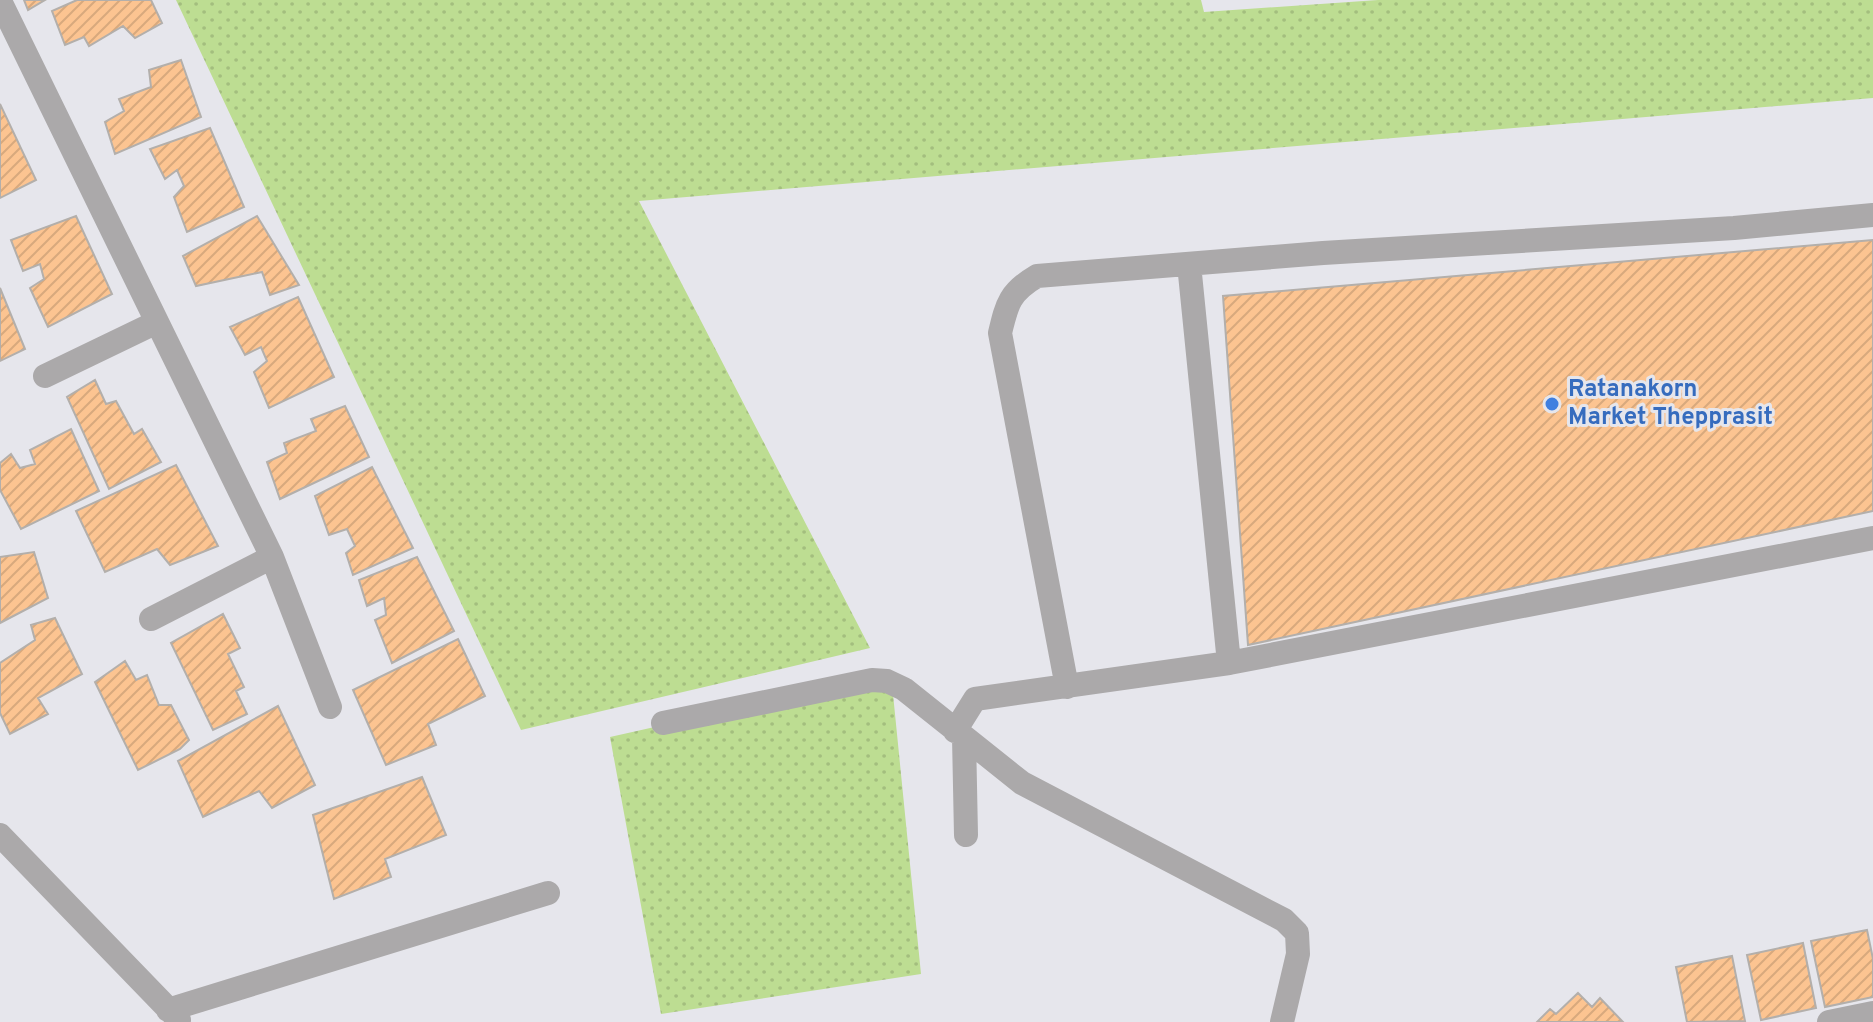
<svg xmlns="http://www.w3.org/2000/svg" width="1873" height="1022" viewBox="0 0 1873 1022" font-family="Overpass,sans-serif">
<defs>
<pattern id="grass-dots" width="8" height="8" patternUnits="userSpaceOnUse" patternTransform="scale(2)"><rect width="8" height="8" fill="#bddd92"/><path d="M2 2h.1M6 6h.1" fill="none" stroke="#a3be7e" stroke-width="1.8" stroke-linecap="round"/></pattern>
<pattern id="building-hatch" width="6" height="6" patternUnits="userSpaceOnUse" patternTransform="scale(2)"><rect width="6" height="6" fill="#fcc491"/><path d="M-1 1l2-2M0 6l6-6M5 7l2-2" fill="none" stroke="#d8a97d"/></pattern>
</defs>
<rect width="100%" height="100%" fill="#e6e6ec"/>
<!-- grass -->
<path fill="url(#grass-dots)" d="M176 0H1201L1204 12 1378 0H1873V98L639 201 870 648 521 730Z
M891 674 921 974 661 1014 610 737Z"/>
<!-- building -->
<path fill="url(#building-hatch)" stroke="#b3afab" stroke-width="2" d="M24 0H45L28 10Z
M77 0H151L162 23 135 38 123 26 89 46 84 37 65 45 52 11Z
M181 60 201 117 115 154 105 122 124 111 119 99 151 87 149 70Z
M0 104 36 180 0 198Z
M210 128 244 207 187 232 174 197 184 186 177 170 165 179 150 149Z
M76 216 112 294 48 327 30 288 44 279 40 264 23 271 11 240Z
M257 216 299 285 270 295 262 272 196 286 183 256Z
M1873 240V511L1248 645 1223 296Z
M0 288 25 349 0 361Z
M298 297 334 377 269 408 254 372 267 361 261 347 245 355 230 327Z
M95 380 106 404 116 401 134 434 142 429 161 462 109 489 67 397Z
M345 406 369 457 280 499 267 462 287 453 284 443 316 431 311 419Z
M71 429 99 491 21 529 0 490V463L11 454 20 468 35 464 30 450Z
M176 465 218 546 170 565 157 549 105 572 76 511Z
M372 467 413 548 353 575 346 553 355 546 347 529 329 535 315 496Z
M34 552 48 598 0 623V557Z
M417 557 454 631 392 663 375 620 386 615 384 598 367 606 359 580Z
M223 614 240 648 228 654 244 687 236 691 247 714 213 730 171 643Z
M55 618 82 674 38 698 48 714 10 734 0 713V663L35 640 31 625Z
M458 639 485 696 428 724 436 745 386 765 353 690Z
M125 661 136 680 147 675 159 705H171L189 740 180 749 138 770 95 682Z
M278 706 315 785 272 808 259 791 203 817 178 761Z
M422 777 446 835 385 859 391 877 334 899 313 815Z
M1867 930 1873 959V997L1825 1007 1811 941Z
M1803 943 1816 1008 1761 1020 1747 955Z
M1732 956 1745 1021 1687 1022 1676 967Z
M1578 993 1592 1007 1600 998 1623 1022H1537L1550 1009 1556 1014Z"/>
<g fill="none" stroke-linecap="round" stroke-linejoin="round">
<!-- minor -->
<path stroke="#aba9aa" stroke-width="24" d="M0 1 272 557 330 707
M45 376 157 322
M151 619 272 557
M1229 663 1873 538
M1067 687 1000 333C1007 303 1010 292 1037 276L1323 253 1734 228 1873 215
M663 723 872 680 887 681 904 689 1022 783 1284 920 1297 933 1298 954 1282 1022
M955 731 975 699 1229 663 1189 264
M964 737 966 835
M0 835 179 1020
M168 1010 548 893
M1829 1022 1873 1013"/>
</g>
<!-- markers -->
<circle fill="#3f7fe0" stroke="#e6e6ec" stroke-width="3" cx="1552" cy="404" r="8"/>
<g text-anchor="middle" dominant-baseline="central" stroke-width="6" stroke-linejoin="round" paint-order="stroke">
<!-- shop labels -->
<g font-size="24" font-weight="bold" fill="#366cbe" stroke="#e6e6ec" text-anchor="start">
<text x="1568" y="390">Ratanakorn<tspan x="1568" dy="28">Market Thepprasit</tspan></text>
</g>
</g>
</svg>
